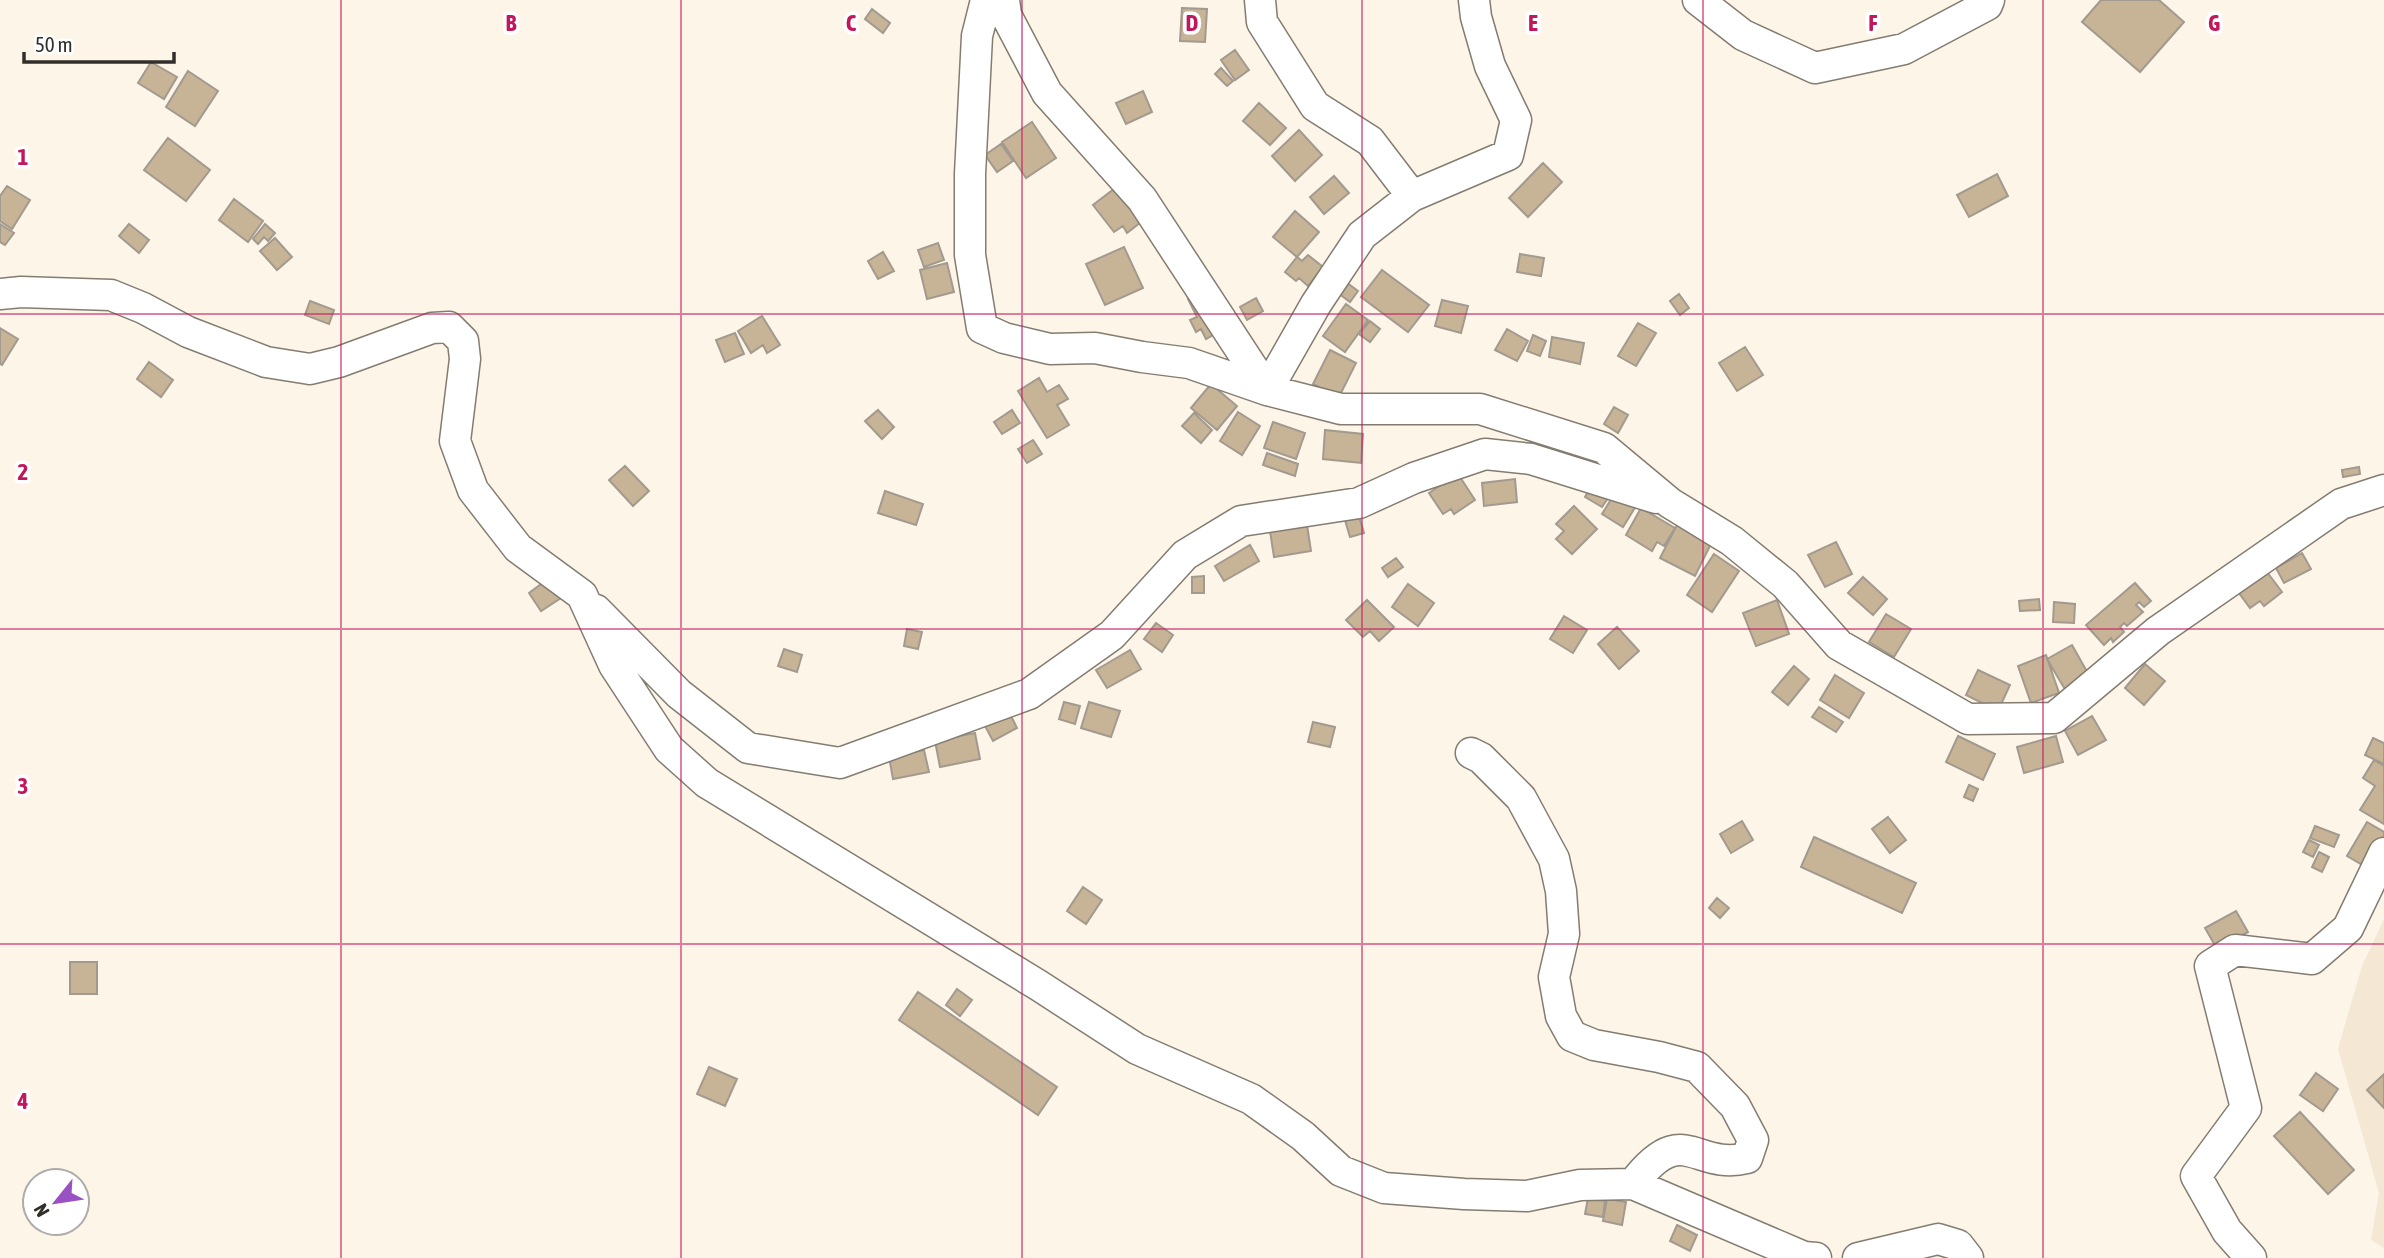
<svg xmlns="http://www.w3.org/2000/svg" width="2384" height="1258" viewBox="0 0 2384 1258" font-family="'Asap Condensed',sans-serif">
<rect width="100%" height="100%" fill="#fdf5e8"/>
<!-- built -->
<path fill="#f4e8d5" d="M2384 919V1248L2371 1240 2379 1193 2338 1049 2362 966Z"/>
<!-- building -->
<path fill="#c7b497" stroke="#a29a8e" stroke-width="2" d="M2101 0H2159L2184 22 2140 72 2082 22Z
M1182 8 1207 9 1205 42 1180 41Z
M872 9 890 23 883 33 865 19Z
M1235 50 1249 70 1235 80 1221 60Z
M151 62 177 77 164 99 138 83Z
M1221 68 1233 81 1227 86 1215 74Z
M188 71 218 91 195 126 166 107Z
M1143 91 1152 112 1126 124 1116 103Z
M1259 103 1286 128 1270 145 1243 121Z
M1032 122 1056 158 1026 178 1002 142Z
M1299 130 1322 155 1295 181 1272 156Z
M168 138 210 170 186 201 144 170Z
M1001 144 1013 161 997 172 985 155Z
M1543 163 1562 182 1528 217 1509 198Z
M1997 174 2008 196 1969 217 1957 195Z
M1334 176 1349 193 1324 214 1310 197Z
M7 186 30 200 12 229 0 221V196Z
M1114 189 1141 222 1127 233 1123 226 1114 232 1093 205Z
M234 199 263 221 248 242 219 220Z
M1295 211 1319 232 1297 257 1273 237Z
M0 224 14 233 5 245 0 242Z
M129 224 149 240 139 253 119 236Z
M265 224 275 233 268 241 264 237 258 244 253 239Z
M275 238 292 257 277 270 260 251Z
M938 243 944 260 924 267 918 250Z
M1124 247 1143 288 1105 305 1086 264Z
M883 252 894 271 878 279 868 261Z
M1520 254 1544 258 1541 276 1517 272Z
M1308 255 1323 267 1308 286 1299 278 1296 281 1285 272 1297 257 1302 261Z
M947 263 954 292 927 299 920 270Z
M1382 270 1429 305 1408 332 1361 297Z
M1346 282 1358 291 1350 302 1337 292Z
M1198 293 1218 332 1206 339 1201 329 1196 332 1190 320 1197 317 1188 299Z
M1679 294 1689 308 1680 315 1670 301Z
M1256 298 1263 311 1247 320 1240 307Z
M1442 300 1468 306 1461 333 1435 326Z
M310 301 334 310 329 324 305 315Z
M1346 304 1368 320 1345 352 1323 336Z
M762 316 780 345 767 353 763 345 751 353 738 331Z
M1370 321 1380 329 1370 342 1359 334Z
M1638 323 1656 333 1636 366 1618 356Z
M0 328 18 339 2 365 0 364Z
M1507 329 1528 341 1517 361 1495 350Z
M735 333 744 354 725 362 716 340Z
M1533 335 1546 341 1540 356 1527 351Z
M1552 337 1584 343 1580 364 1549 357Z
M1745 347 1763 375 1737 391 1719 363Z
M1330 350 1356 363 1339 397 1313 384Z
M149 362 173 380 161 397 137 379Z
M1039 378 1047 392 1059 385 1068 399 1057 405 1069 425 1047 438 1018 391Z
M1211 384 1237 406 1217 430 1191 408Z
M1614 407 1628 415 1618 433 1604 424Z
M878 410 894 427 882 439 865 421Z
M1012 410 1020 423 1002 434 994 422Z
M1238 412 1260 426 1242 455 1220 441Z
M1194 413 1212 430 1201 443 1182 426Z
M1273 422 1305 433 1296 459 1264 448Z
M1325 430 1363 434 1361 463 1323 459Z
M1033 440 1042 454 1027 463 1018 449Z
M1267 453 1298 464 1295 476 1263 465Z
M625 466 649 491 633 506 609 480Z
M2359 467 2360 474 2343 477 2342 470Z
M1458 474 1475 500 1454 514 1451 509 1443 514 1429 493Z
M1515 479 1517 502 1484 506 1482 483Z
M1593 483 1611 494 1602 507 1585 497Z
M885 491 923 504 916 525 878 513Z
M1615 493 1636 506 1623 527 1602 514Z
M1574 506 1597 529 1572 554 1556 539 1564 531 1556 524Z
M1641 508 1675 528 1664 546 1657 542 1652 551 1626 535Z
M1358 513 1364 533 1350 537 1344 517Z
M1307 525 1311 551 1274 557 1270 531Z
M1677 525 1711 544 1695 576 1660 558Z
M1836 542 1852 574 1825 587 1808 555Z
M1250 545 1259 561 1224 581 1215 566Z
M2302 553 2311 569 2284 583 2276 568Z
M1714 554 1739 571 1712 612 1687 595Z
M1396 558 1403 567 1388 577 1382 568Z
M2264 568 2282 592 2264 606 2260 601 2250 608 2236 589Z
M1204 576V593H1192V577Z
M1863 577 1887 599 1873 615 1848 593Z
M548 579 561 598 541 611 529 593Z
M2135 583 2151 601 2144 607 2139 602 2136 605 2143 612 2127 626 2124 623 2120 627 2124 632 2113 642 2111 638 2104 645 2086 625Z
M1408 584 1434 603 1418 626 1392 607Z
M2039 599 2040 610 2020 611 2019 601Z
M1367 600 1394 627 1379 641 1370 631 1363 637 1346 620Z
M1777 600 1789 634 1756 646 1743 613Z
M2054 602 2075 604 2074 623 2053 622Z
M1886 614 1911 629 1894 657 1869 642Z
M1564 616 1587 630 1573 653 1550 639Z
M1156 623 1173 635 1162 652 1144 639Z
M1617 627 1639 651 1619 669 1598 644Z
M907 629 922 632 918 649 904 646Z
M2072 645 2090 677 2066 691 2047 659Z
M784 649 802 655 797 672 778 666Z
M1130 650 1141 669 1107 688 1096 670Z
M2046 655 2059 693 2031 703 2018 666Z
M2145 664 2165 681 2144 705 2125 688Z
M1794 666 1809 679 1788 705 1772 692Z
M1978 670 2010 685 1998 711 1966 695Z
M1835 675 1864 693 1849 718 1820 700Z
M1064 702 1080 706 1075 724 1059 719Z
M1089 702 1120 711 1111 737 1081 728Z
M1819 707 1843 722 1836 732 1812 717Z
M1009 712 1017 728 993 741 985 726Z
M2092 716 2106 740 2078 755 2065 731Z
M1313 722 1335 727 1330 747 1308 742Z
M975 733 980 759 940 767 935 741Z
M1958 736 1995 754 1983 780 1946 762Z
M2056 736 2063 762 2024 773 2017 747Z
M2373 738 2384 743V764L2365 755Z
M924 750 929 772 893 779 889 757Z
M2374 760 2384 766V824L2360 810 2375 786 2363 778Z
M1969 785 1978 789 1973 801 1964 797Z
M1888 817 1906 840 1890 853 1872 829Z
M1742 821 1753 840 1731 853 1720 834Z
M2367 822 2384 832V858L2376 873 2347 856Z
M2315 826 2339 835 2334 847 2310 838Z
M1814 837 1916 883 1902 913 1801 867Z
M2309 840 2319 845 2313 857 2303 852Z
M2319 852 2329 857 2322 872 2312 867Z
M1083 887 1102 900 1086 924 1067 911Z
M1717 898 1729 908 1720 918 1709 908Z
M2236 911 2248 932 2217 949 2205 928Z
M70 962H97V994H70Z
M957 989 972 1000 960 1016 946 1005Z
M918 992 1057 1087 1038 1115 899 1020Z
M709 1067 737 1079 725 1106 697 1094Z
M2316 1073 2338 1089 2323 1111 2300 1095Z
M2384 1074V1108L2367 1090Z
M2300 1112 2354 1170 2328 1194 2274 1136Z
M1588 1198 1605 1201 1603 1217 1585 1214Z
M1607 1199 1626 1202 1622 1225 1603 1221Z
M1677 1225 1697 1235 1690 1251 1670 1241Z"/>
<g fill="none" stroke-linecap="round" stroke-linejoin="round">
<!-- minor casing -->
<g stroke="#837c70" stroke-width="33">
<path id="minor" d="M986 0 977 36 970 174V255L982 328 1004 338 1050 349 1095 348 1142 357 1189 363 1267 390 1316 304 1362 235 1412 196 1508 155 1516 120 1490 66 1476 17 1474 0
M1004 0 1006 15 1047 93 1142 199 1267 390 1341 409H1480L1604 448 1670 503 1732 541 1785 584 1839 645 1968 719 2054 718 2158 631 2341 504 2384 490
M1260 0 1262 22 1315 106 1370 141 1412 196
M1698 0 1743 35 1815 68 1904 49 1987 5 1989 0
M0 294 21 292 111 295 143 308 188 332 266 362 310 369 339 362 432 328 449 327 463 341 465 359 455 441 473 490 518 548 582 595 614 665 669 749 707 783 1038 985 1137 1049 1251 1099 1303 1136 1341 1171 1384 1188 1464 1194 1527 1196 1580 1185 1633 1184 1804 1257 1816 1258
M596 610 679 694 748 748 840 763 1029 694 1112 635 1185 555 1241 521 1359 503 1414 478 1485 454 1531 459 1656 498
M1471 753 1481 758 1521 798 1554 859 1561 891 1564 934 1554 977 1561 1016 1572 1036 1594 1045 1659 1057 1697 1067 1735 1106 1753 1140 1747 1158C1694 1171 1683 1118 1633 1184
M1858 1258 1938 1239 1958 1245 1968 1258
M2251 1258 2227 1231 2196 1176 2246 1108 2210 966 2235 950 2312 959 2348 928 2384 853"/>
</g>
<!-- minor -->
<use href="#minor" stroke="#fff" stroke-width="30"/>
</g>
<!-- grid -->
<path fill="none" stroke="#c2185b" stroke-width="2" stroke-opacity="0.55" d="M341 0V1258M681 0V1258M1022 0V1258M1362 0V1258M1703 0V1258M2043 0V1258M0 314H2384M0 629H2384M0 944H2384"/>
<g font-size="23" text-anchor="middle" font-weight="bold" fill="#c2185b" stroke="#fff" stroke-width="7" stroke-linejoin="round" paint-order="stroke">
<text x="511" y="31">B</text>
<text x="851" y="31">C</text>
<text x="1192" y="31">D</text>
<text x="1533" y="31">E</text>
<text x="1873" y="31">F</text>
<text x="2214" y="31">G</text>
<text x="23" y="165">1</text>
<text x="23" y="480">2</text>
<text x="23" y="794">3</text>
<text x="23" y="1109">4</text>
</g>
<!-- north arrow -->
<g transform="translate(56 1202) rotate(240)"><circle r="33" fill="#ffffff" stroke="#adacaa" stroke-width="2"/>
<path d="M0-5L12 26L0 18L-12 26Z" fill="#9a51c4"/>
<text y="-10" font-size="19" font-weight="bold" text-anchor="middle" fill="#322f2a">N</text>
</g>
<!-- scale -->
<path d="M24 52v10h150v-10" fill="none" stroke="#322f2a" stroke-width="3.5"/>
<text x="35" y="52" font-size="21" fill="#322f2a" stroke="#ffffff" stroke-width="5" paint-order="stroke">50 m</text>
</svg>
